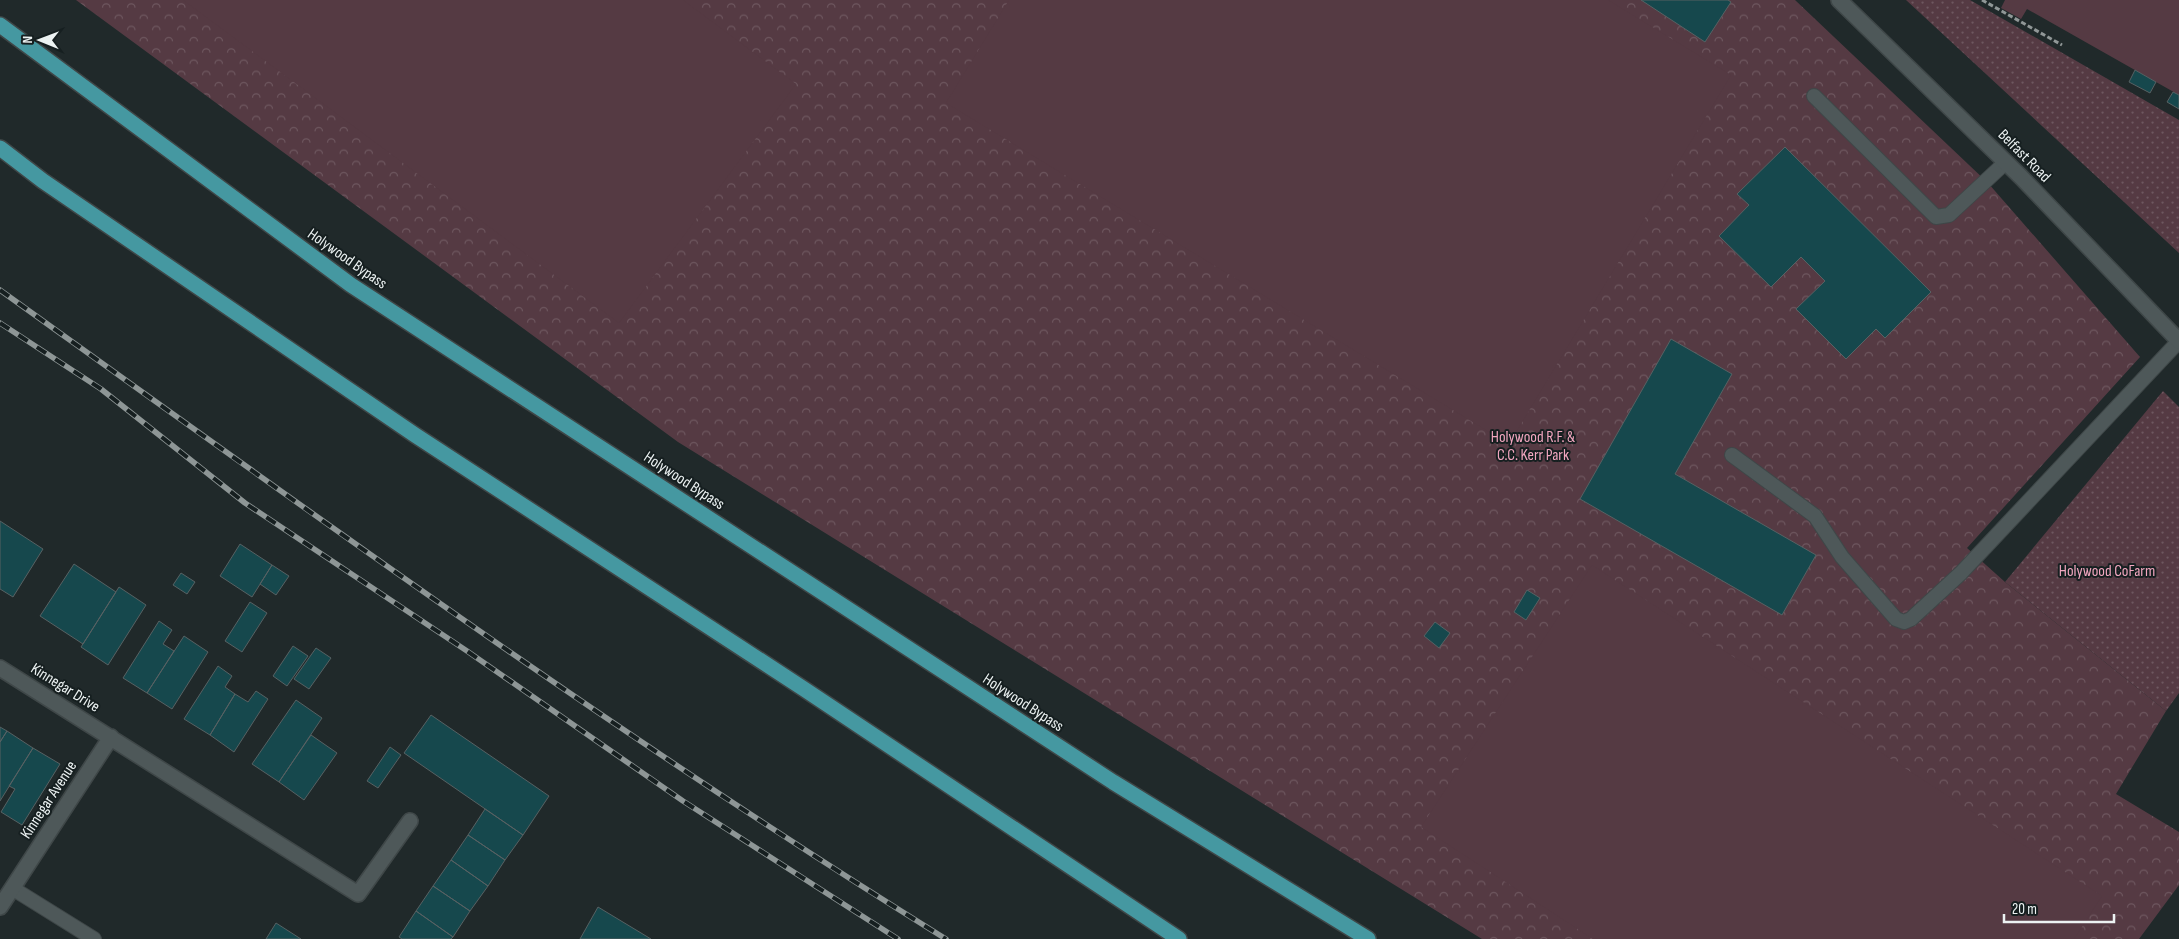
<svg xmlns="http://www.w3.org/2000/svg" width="2179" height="939" viewBox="0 0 2179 939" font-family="'Sofia Sans Condensed',sans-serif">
<defs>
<pattern id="grass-dots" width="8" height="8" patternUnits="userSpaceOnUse" patternTransform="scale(1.25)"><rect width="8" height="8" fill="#553a43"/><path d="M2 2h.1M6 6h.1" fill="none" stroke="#6e575f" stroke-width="1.8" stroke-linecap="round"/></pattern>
<pattern id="park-crowns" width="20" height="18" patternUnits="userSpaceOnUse" patternTransform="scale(1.25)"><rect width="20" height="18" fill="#553a43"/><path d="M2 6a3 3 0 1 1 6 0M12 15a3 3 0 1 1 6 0" fill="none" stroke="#6e575f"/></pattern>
</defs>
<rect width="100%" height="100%" fill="#20292a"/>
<!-- grass -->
<path fill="url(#grass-dots)" d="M1906 0H1970L2179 120V253Z
M2163 391 2179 407V693L2166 711 2005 582Z"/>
<!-- park -->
<path fill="url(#park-crowns)" d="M76 0H1795L1988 183 2140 357 1967 548 2005 582 2166 711 2116 794 2179 832V885L2139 939H1482L678 442Z"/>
<!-- pitch -->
<path fill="#553a43" d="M183 0H683L796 84 619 323Z
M1009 0H1608L1731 75 1509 444 946 103Z
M2005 0H2179V95L2027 9 2021 19 2001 8Z
M1592 565 2102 896 2074 939H1593L1421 827Z"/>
<!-- building -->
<path fill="#16484d" stroke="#576163" d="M1641 0H1728L1731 2 1705 42Z
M2135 70 2156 82 2150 93 2129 82Z
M2173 92 2179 95V109L2167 102Z
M1785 147 1931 292 1885 338 1876 329 1846 359 1796 309 1825 281 1801 257 1771 287 1719 236 1749 205 1737 194Z
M1671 339 1732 374 1675 474 1816 555 1782 615 1580 499Z
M0 521 43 549 13 597 0 589Z
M240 544 272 565 252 597 220 576Z
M74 564 116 592 83 644 40 616Z
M272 565 289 576 276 595 260 584Z
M181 573 195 582 187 594 173 585Z
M119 587 146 605 108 665 81 647Z
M1527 590 1540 598 1526 620 1514 612Z
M250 602 267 613 242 652 225 641Z
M159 621 172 630 163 644 174 651 147 693 123 678Z
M1435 622 1450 633 1439 648 1424 636Z
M184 636 208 652 172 709 147 693Z
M293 646 308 656 287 686 273 676Z
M316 648 331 658 309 689 294 679Z
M218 666 232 676 225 687 235 694 210 735 184 719Z
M256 691 268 699 234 752 210 735 235 694 248 702Z
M296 700 322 718 279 782 252 764Z
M431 715 549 796 523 835 404 753Z
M0 727 7 731 0 742Z
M7 731 33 748 0 801V742Z
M311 735 337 753 304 800 279 782Z
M390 747 401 755 378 788 367 781Z
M33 748 60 764 22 825 1 812 15 789 9 786Z
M485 809 523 835 505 860 468 835Z
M468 835 505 860 488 886 451 860Z
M451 860 488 886 470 911 433 886Z
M433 886 470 911 453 937 416 911Z
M598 907 651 939H580Z
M416 911 453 937 451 939H402L399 937Z
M276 923 301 939H266Z"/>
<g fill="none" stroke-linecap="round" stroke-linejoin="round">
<!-- service casing -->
<g stroke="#3f4748" stroke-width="16">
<path id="service" d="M1814 96 1936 217 1949 215 2006 162
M1732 455 1815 516 1842 557 1896 619 1904 622 1911 619 1961 573 2179 341
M12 888 94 939"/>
</g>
<!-- minor casing -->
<g stroke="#3f4748" stroke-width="18">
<path id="minor" d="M0 668 358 894 410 821
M0 907 111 737"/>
</g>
<!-- secondary casing -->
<g stroke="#3f4748" stroke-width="18">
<path id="secondary" d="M1839 0 2021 177 2179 341"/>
</g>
<!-- trunk casing -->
<g stroke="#3f4748" stroke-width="18">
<path id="trunk" d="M0 25 351 285 1113 782 1368 939
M0 148 43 181 415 435 804 689 1179 939"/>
</g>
<!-- path -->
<path stroke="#909797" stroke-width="3" stroke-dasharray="5 2.5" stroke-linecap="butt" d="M1982 0 2062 45"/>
<!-- service -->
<use href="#service" stroke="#4e5859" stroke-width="14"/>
<!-- minor -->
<use href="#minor" stroke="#4e5859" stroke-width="15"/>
<!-- secondary -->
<use href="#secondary" stroke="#4e5859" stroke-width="15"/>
<!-- trunk -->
<use href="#trunk" stroke="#4598a1" stroke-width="15"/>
<!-- rail casing -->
<g stroke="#8e9696" stroke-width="5.5">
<path id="rail" d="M0 290C311 513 621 738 946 939
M0 323 101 389 245 503 467 651 683 801 898 939"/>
</g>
<!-- rail -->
<use href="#rail" stroke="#161f20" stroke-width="4" stroke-dasharray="11" stroke-linecap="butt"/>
</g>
<g text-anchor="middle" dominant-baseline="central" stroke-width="4" stroke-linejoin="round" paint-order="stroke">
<!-- street labels -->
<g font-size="16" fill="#ecf2f2" stroke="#161f20">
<text transform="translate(2024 156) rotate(45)">Belfast Road</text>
<text transform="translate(347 259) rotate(35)">Holywood Bypass</text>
<text transform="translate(684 481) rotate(33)">Holywood Bypass</text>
<text transform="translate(65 688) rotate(32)">Kinnegar Drive</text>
<text transform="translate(1023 703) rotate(33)">Holywood Bypass</text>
<text transform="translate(49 800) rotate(-57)">Kinnegar Avenue</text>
</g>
<!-- park labels -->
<g font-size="16" fill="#f3a7c0" stroke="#161f20">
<text x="1533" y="437">Holywood R.F. &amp;<tspan x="1533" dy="18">C.C. Kerr Park</tspan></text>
<text x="2107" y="571">Holywood CoFarm</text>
</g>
</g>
<!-- north arrow -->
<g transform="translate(40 40) rotate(271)" stroke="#161f20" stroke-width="4" paint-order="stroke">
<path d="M0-4L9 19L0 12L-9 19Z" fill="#ecf2f2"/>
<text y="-8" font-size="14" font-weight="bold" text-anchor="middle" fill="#ecf2f2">N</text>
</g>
<!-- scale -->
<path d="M2004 914v8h110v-8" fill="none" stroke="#ecf2f2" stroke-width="2.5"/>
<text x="2012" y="914" font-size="15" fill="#ecf2f2" stroke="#161f20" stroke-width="4" paint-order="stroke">20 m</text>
</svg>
